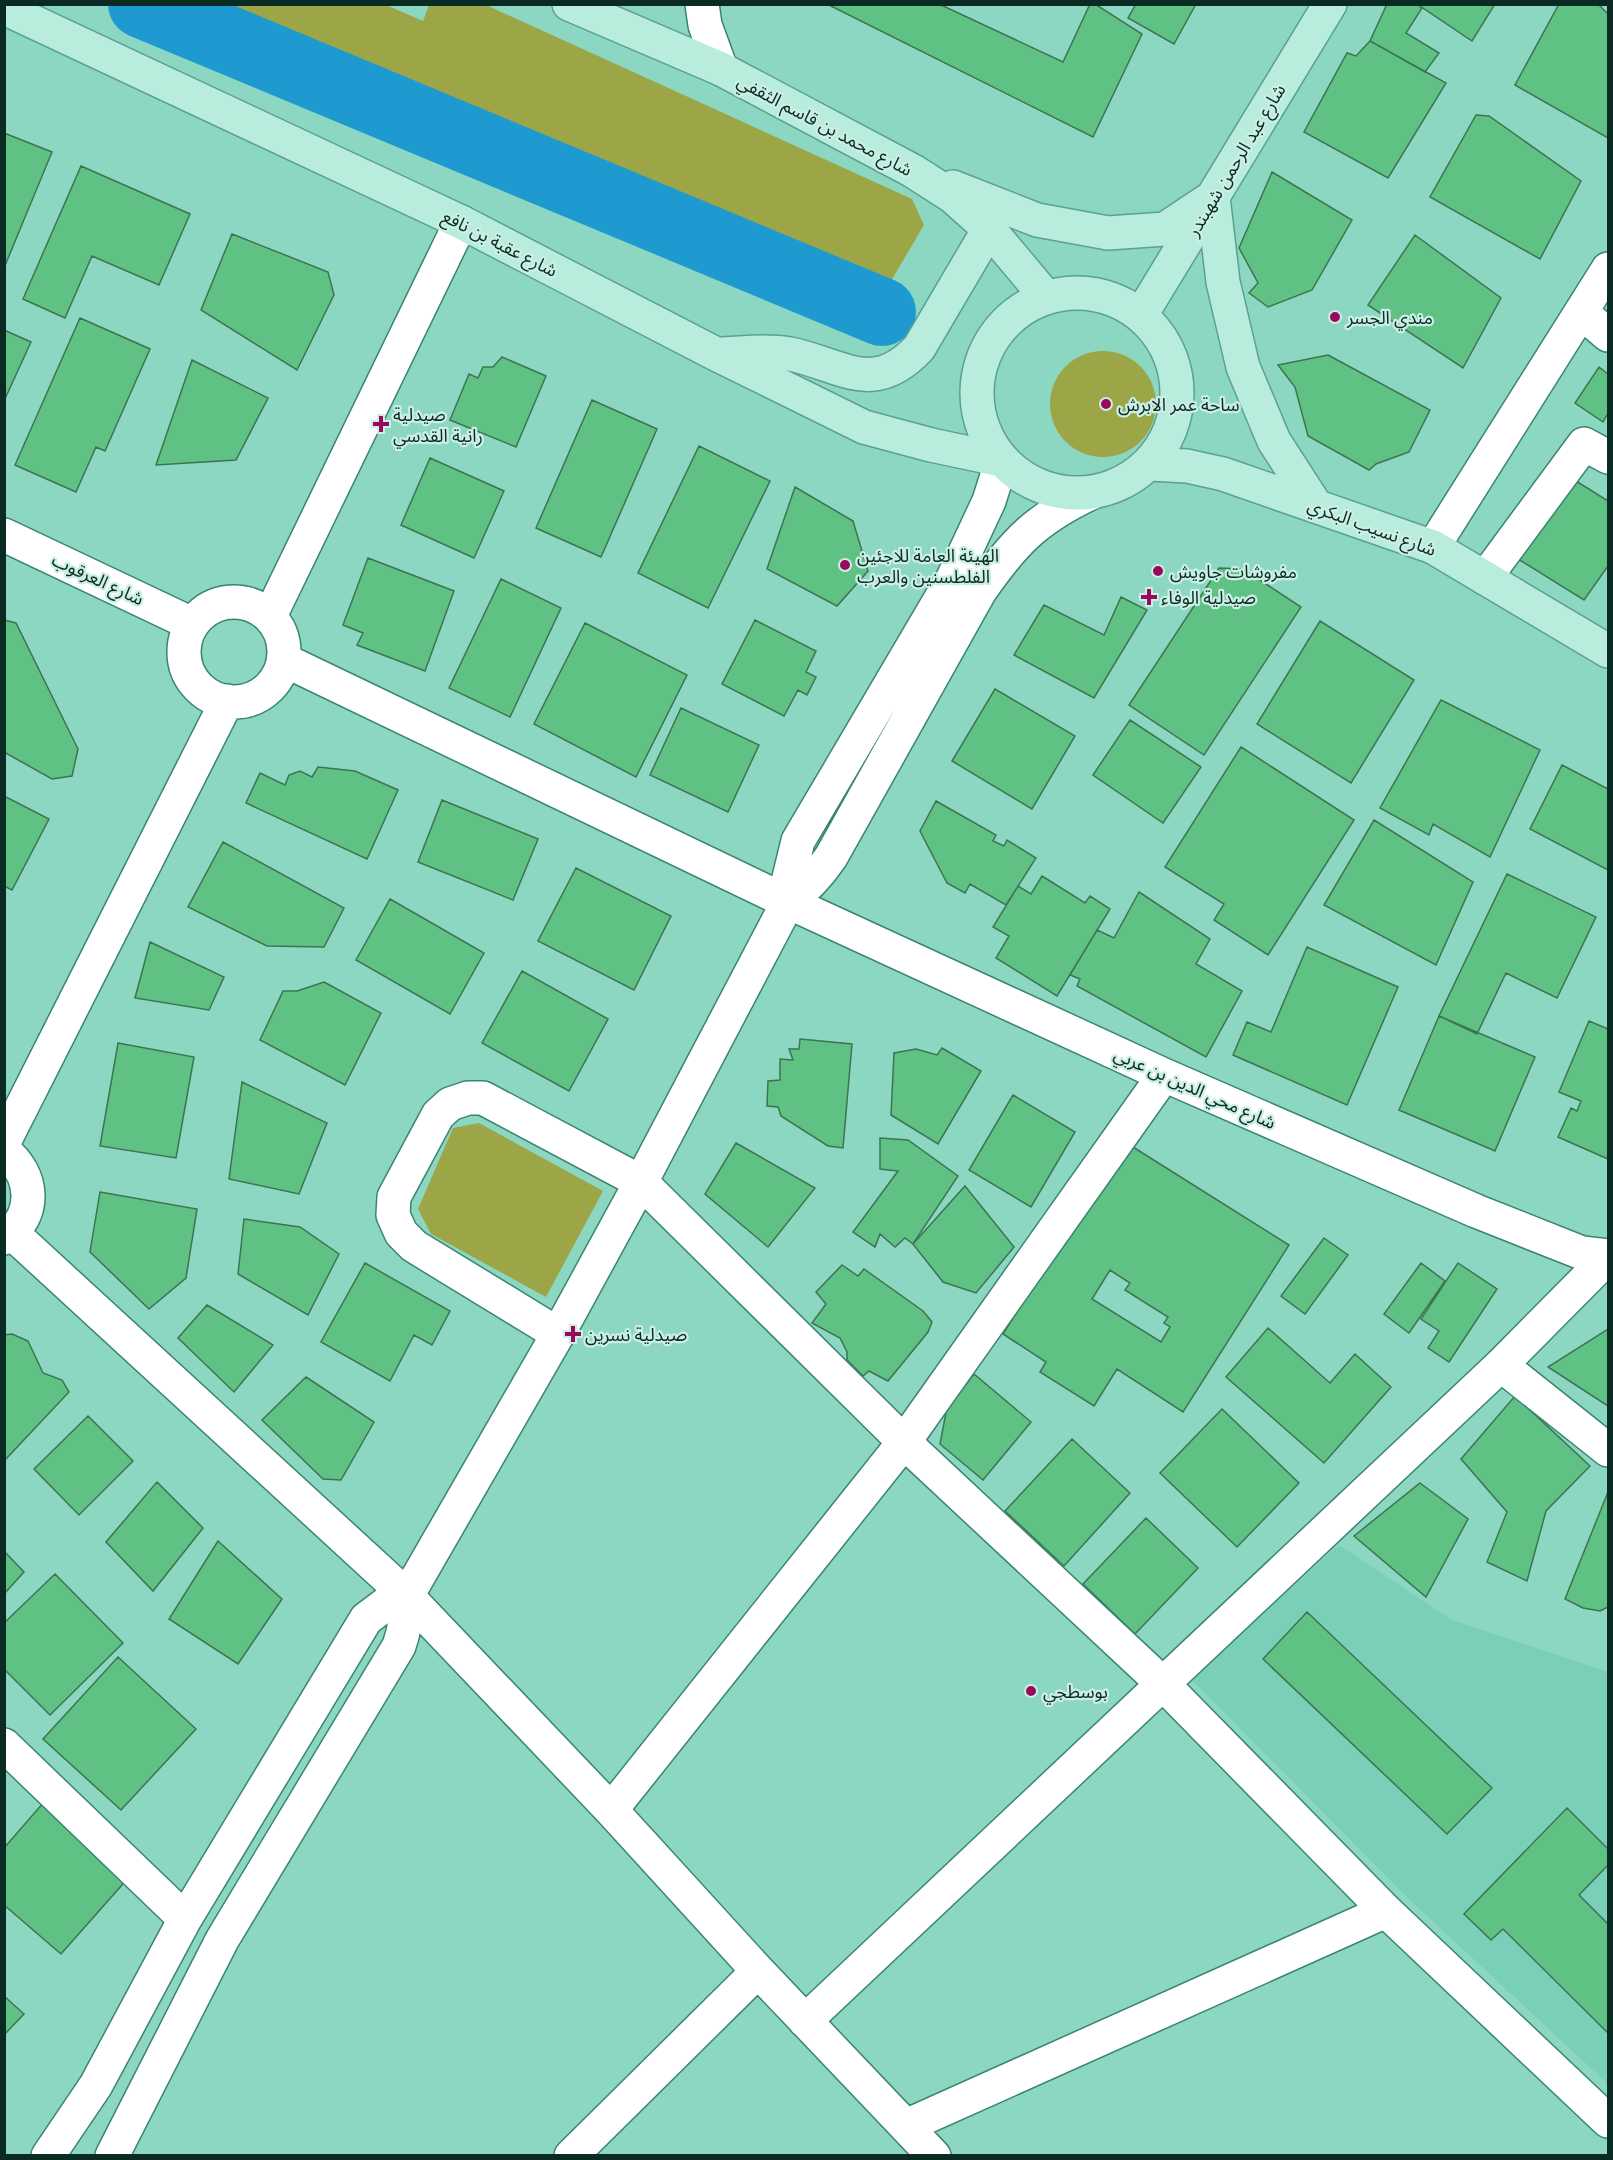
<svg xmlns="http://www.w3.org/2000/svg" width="1613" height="2160" viewBox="0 0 1613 2160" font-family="'Source Serif 4','Noto Sans Arabic',serif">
<rect width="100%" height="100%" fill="#8cd7c2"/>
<!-- built -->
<path fill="#79cfb7" d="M1339 1545 1452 1620 1608 1672V2084L1412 1902 1191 1679Z"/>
<!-- green -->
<path fill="#9ca646" d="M184 5H386L423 21 429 5H486L912 199 924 225 891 281Z
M1050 404a53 53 0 1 1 106 0a53 53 0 1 1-106 0Z
M479 1123 603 1191 546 1297 431 1234 418 1209 453 1128Z"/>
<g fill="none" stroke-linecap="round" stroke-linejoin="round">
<!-- river -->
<path stroke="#1e9ad0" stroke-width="68" d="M142 4 882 312"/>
</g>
<!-- building -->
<path fill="#60c185" stroke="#3d7451" stroke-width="1.5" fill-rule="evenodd" d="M827 4H939L1063 62 1090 4H1095L1142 34 1093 137Z
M1136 4H1196L1174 44 1128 18Z
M1387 4H1417L1422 8 1406 33 1439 53 1425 72 1370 41Z
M1417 4H1495L1472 41Z
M1559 4H1598L1608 14V138L1515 85Z
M1370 41 1446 83 1388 178 1304 132 1347 53 1356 56Z
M1476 115 1489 116 1581 181 1540 259 1430 197Z
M4 133 52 152 4 268Z
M81 166 190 214 159 285 92 256 65 318 23 299Z
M1272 172 1352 220 1312 290 1268 307 1249 293 1258 283 1239 248Z
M232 234 328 272 334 295 297 370 201 310Z
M1415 235 1501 298 1463 368 1368 305Z
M80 318 150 349 105 451 96 447 76 492 15 465Z
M4 330 31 342 4 401Z
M1328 355 1430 410 1409 452 1376 464 1369 470 1308 436 1295 387 1278 365Z
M502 357 546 376 516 447 450 420 469 374 478 378 483 367H493Z
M192 360 268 398 236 460 156 465Z
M1599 367 1608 374V413L1603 422 1575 403Z
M592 400 657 429 601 557 536 528Z
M699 446 770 481 708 608 638 573Z
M430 458 504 491 474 558 401 525Z
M1576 481 1608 501V566L1584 600 1518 559Z
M795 487 853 521 868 571 837 606 767 569Z
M368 558 454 591 425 671 357 645 363 633 343 625Z
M1219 568 1243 569 1301 607 1204 755 1129 705Z
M501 579 561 608 510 717 449 688Z
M1121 597 1147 610 1094 698 1014 655 1044 605 1104 635Z
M4 620 16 623 78 749 72 776 52 779 4 752Z
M755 620 816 651 806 672 816 677 807 695 798 690 784 716 722 684Z
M1320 621 1414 680 1351 783 1257 724Z
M585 623 687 675 636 777 534 724Z
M995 689 1075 736 1032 809 952 761Z
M1441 700 1540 750 1490 857 1433 824 1429 835 1380 808Z
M681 708 759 745 728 812 650 775Z
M1130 720 1201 767 1163 823 1093 775Z
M1241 747 1354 820 1268 955 1214 920 1224 904 1165 867Z
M1562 765 1608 789V870L1530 829Z
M318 767 355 771 398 790 367 859 246 803 260 773 285 785 289 775 300 771 312 777Z
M4 796 49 819 12 890 4 886Z
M442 800 538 839 513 900 418 862Z
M936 801 996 835 993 841 1004 846 1007 840 1036 858 1006 905 970 884 965 893 947 883 920 831Z
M1374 820 1473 882 1436 965 1324 905Z
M223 842 344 908 324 947 267 946 188 907Z
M576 868 671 916 634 990 538 941Z
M1507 874 1596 917 1557 998 1506 973 1477 1034 1439 1016Z
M1042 876 1085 903 1090 896 1110 909 1057 996 996 958 1009 936 993 927 1018 886 1031 894Z
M1139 892 1210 939 1196 964 1242 991 1206 1057 1077 986 1080 979 1070 975 1097 930 1114 938Z
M390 899 484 953 450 1014 356 960Z
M150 942 224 977 209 1010 135 998Z
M1307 947 1398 987 1347 1105 1233 1055 1247 1022 1271 1032Z
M522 971 608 1019 569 1091 482 1043Z
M324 982 381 1013 345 1085 260 1040 283 991H297Z
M1439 1016 1535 1057 1495 1151 1399 1110Z
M1589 1021 1608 1029V1159L1558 1137 1571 1108 1577 1111 1581 1101 1559 1092Z
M800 1039 852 1044 843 1148 828 1146 781 1116 778 1107 767 1106 768 1081 780 1080V1059L793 1060 789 1049H799Z
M118 1043 194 1057 176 1158 100 1146Z
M942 1048 981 1071 938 1144 891 1115 894 1053 916 1049 937 1055Z
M242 1082 327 1123 299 1194 229 1179Z
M1013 1095 1075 1132 1031 1207 969 1170Z
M880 1138 908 1140 958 1176 913 1244 905 1238 895 1247 880 1234 875 1247 853 1232 898 1171 880 1169Z
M1125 1142 1289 1245 1183 1412 1117 1369 1094 1406 1040 1372 1046 1362 1003 1334ZM1110 1270 1130 1283 1125 1290 1168 1317 1164 1323 1170 1327 1161 1342 1092 1299Z
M736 1143 815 1188 768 1247 705 1194Z
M965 1186 1014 1247 976 1293 943 1282 913 1244Z
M100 1192 197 1209 186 1278 149 1309 90 1252Z
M244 1219 300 1227 339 1254 308 1315 238 1274Z
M1324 1238 1348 1255 1305 1314 1281 1296Z
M365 1263 450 1311 432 1345 414 1335 390 1381 321 1342Z
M1421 1263 1445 1281 1409 1333 1384 1314Z
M1458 1263 1497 1289 1449 1362 1428 1348 1439 1331 1421 1319Z
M842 1265 858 1276 864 1269 923 1311 932 1322 928 1332 888 1381 869 1371 863 1376 847 1360V1352L840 1338 812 1323 826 1304 816 1292Z
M207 1305 273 1345 234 1392 178 1338Z
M1268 1328 1330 1383 1355 1354 1391 1387 1324 1463 1226 1377Z
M1608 1329V1406L1548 1367Z
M12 1334 28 1341 43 1373 62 1380 69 1392 4 1461V1335Z
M974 1374 1031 1422 983 1480 940 1444 947 1407Z
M306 1377 374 1422 341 1480 323 1479 262 1420Z
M1515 1396 1590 1466 1546 1511 1527 1581 1487 1562 1507 1512 1461 1459Z
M1222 1409 1299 1483 1237 1547 1160 1473Z
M88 1416 133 1461 79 1515 34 1469Z
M1072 1439 1130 1493 1064 1566 1005 1511Z
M157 1482 203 1528 153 1591 106 1542Z
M1420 1483 1468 1519 1426 1597 1354 1536Z
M1608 1492V1607L1600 1611 1583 1608 1565 1599Z
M1146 1518 1198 1568 1135 1634 1083 1584Z
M218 1541 282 1599 238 1664 169 1619Z
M4 1551 24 1572 4 1594Z
M55 1574 123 1643 50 1715 4 1669V1623Z
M1307 1612 1492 1788 1447 1834 1263 1659Z
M118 1657 196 1729 121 1810 43 1739Z
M44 1802 129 1877 61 1954 4 1905V1848Z
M1567 1808 1608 1849V1865L1579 1895 1608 1924V2033L1503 1929 1491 1940 1464 1914Z
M4 1996 24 2014 4 2035Z"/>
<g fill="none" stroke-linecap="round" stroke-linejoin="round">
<!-- minor casing -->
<g stroke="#3a8572" stroke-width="36">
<path id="minor" d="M702 4 705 25 721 69
M1581 312 1608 335
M4 535 192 624
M1433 547 1608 269
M1485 578 1584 444 1608 457
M184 652a50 50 0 1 1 100 0a50 50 0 1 1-100 0Z
M270 616 461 222
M284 660 788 902 1164 1075 1476 1211 1582 1253 1608 1256
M788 902C806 889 818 876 831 857L980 591C1014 542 1036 519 1091 493
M4 1142 227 701
M4 1151C34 1174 38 1216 4 1238
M12 1233 407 1596 611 1810 758 1971 934 2156
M558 1334 414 1246 401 1233 393 1215 394 1197 438 1115 450 1104 468 1098H483L641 1182 904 1442 1163 1684 1386 1911 1608 2121
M1501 1365 1608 1450
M4 1745 185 1919
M611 1810 904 1442 1164 1075
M805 2021 1501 1365 1608 1257
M906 2126 1386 1911
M48 2156 96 2085 185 1919 366 1619 390 1601 407 1596
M112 2156 222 1940 399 1646C405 1629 407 1615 407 1596L558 1334 641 1182 788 902V882L798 841 953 578 989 501 1002 460
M571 2156 758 1971"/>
</g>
<!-- major casing -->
<g stroke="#5ca08e" stroke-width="36">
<path id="major" d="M569 4 721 69 913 171 952 196 989 229 1046 297
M4 8 461 222 716 354 864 427 931 445 1002 460
M953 187 1037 220 1108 233 1165 229 1207 201
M1213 197 1223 282 1243 367 1274 441 1316 506
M977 393a100 100 0 1 1 200 0a100 100 0 1 1-200 0Z
M1141 315 1330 4
M720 354C743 353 768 350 790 354 843 365 873 397 919 348L989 229
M1150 464 1187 466 1223 474 1433 547 1608 651"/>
</g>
<!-- minor -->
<use href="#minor" stroke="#fff" stroke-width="33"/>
<!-- major -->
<use href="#major" stroke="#b8ecdd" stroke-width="33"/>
</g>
<!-- markers -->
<g fill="#9a0a5c" stroke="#cbefe4" stroke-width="2">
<circle cx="1335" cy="317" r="6"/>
<circle cx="1106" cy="404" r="6"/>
<path d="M378 415h6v6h6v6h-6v6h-6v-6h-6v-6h6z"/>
<circle cx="845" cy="565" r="6"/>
<circle cx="1158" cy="571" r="6"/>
<path d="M1146 588h6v6h6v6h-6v6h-6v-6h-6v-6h6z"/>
<path d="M570 1325h6v6h6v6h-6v6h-6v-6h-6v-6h6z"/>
<circle cx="1031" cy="1691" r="6"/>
</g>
<g text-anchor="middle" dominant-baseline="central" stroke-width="4.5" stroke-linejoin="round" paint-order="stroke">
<!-- street labels -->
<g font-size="18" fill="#0a2b23" stroke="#cbefe4">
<text transform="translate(825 125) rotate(28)">شارع محمد بن قاسم الثقفي</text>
<text transform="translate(1236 160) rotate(-59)">شارع عبد الرحمن شهبندر</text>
<text transform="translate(500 243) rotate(27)">شارع عقبة بن نافع</text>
<text transform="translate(1372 527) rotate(20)">شارع نسيب البكري</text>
<text transform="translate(98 579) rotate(25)">شارع العرقوب</text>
<text transform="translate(1195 1088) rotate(24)">شارع محي الدين بن عربي</text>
</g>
<!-- poi labels -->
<g font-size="18" fill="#0a2b23" stroke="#cbefe4" text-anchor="start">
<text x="1347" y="317">مندي الجسر</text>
<text x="1118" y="404">ساحة عمر الابرش</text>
<text x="393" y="414">صيدلية<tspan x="393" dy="21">رانية القدسي</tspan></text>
<text x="857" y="555">الهيئة العامة للاجئين<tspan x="857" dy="21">الفلطسنين والعرب</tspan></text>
<text x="1170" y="571">مفروشات جاويش</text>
<text x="1161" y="597">صيدلية الوفاء</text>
<text x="585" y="1334">صيدلية نسرين</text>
<text x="1043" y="1691">بوسطجي</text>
</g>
</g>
<!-- border -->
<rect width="1613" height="2160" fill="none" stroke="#0a2b23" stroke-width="12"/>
</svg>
